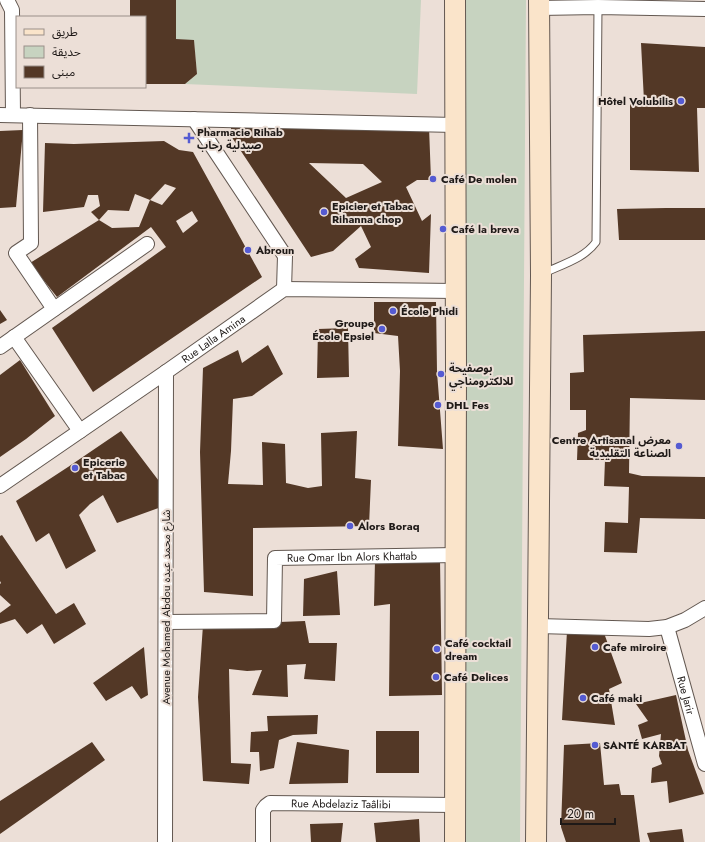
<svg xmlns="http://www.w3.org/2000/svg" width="705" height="842" viewBox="0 0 705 842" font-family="Jost,'Noto Sans Arabic',sans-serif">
<rect width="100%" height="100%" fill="#ecdfd7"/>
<!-- green -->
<path fill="#c7d3c0" d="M176 0H421L417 94 185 84 197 74 194 41 176 39Z
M464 0H526L520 842H466V502Z"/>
<!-- building -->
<path fill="#533826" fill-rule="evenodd" d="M130 0H176V39L194 40 197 74 185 84H145V17H130Z
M641 43 705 47V108H697L699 172 630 170V102L644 101Z
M231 121 429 127 431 180H417L406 187 422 221 431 214 429 273 359 268 355 259 371 247 361 226 333 251 311 257 231 136ZM309 163 363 164 382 182 346 198Z
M23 130 16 207 0 208V131Z
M164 141 179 150 193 152 262 277 93 392 52 328 166 247 151 227 57 297 30 263 99 220 112 228 139 227 150 200 162 205 176 188 165 184 150 200 135 194 129 211 108 210 99 220 91 212 100 206 98 195H88L84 207 43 212 45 143 74 144ZM192 211 198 221 183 233 176 221Z
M666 208H705V240H619L617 209Z
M374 302H436L437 372 443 449 398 446 400 371 398 336 374 333Z
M0 310 7 320 0 324Z
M348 328 349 377 317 378 318 329Z
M705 331V400L630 398 629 473 642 476 705 477V519L640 518 637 553 604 552 605 522 628 523 629 487 604 486 605 460H577L578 433 586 430V410H570V373L584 372 583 335Z
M268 345 283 374 252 396 233 399 231 451 228 484 263 485 262 442 285 444 286 483 308 488 322 486 321 433 357 431 355 478 371 480 369 526 253 528V596L204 592 200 452 203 368 238 350 242 363Z
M20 360 55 416 26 439 0 457V375Z
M121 431 165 489 164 506 117 523 103 495 90 504 79 515 96 551 66 569 49 533 36 542 16 501 68 467Z
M2 535 56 614 74 603 86 624 54 644 42 624 27 634 15 619 0 624V613L11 605 0 595V584L1 583 0 581V536Z
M440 559 442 695 389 696 390 604 374 606 375 560Z
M337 571 340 615 303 616 304 579Z
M305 621 309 643H337L335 681 304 679 306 664 287 665 288 697 252 695 262 670 247 671 229 669 231 763 251 764 249 784 203 781 198 697 203 625Z
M567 631 604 633 622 683 609 689 615 725 562 720Z
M144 647 148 695 141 699 132 686 106 701 93 683Z
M676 695 688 750 704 794 669 803 667 781 651 783 652 768 662 764 659 756 661 734 642 739 638 725 648 721 636 704Z
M318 715 317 734 293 735 279 740 274 768 260 771 259 752H250L251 732 268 731 267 716Z
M376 731H419V773H376Z
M92 742 105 760 0 834V801Z
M297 742 349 750 348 783 289 784Z
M600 743 604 785 619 784 621 795H634L640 842H566L561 827 564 745Z
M419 819 420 842H376L374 823Z
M343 823 341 842H311L310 824Z
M682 829 684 842H650L647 833Z"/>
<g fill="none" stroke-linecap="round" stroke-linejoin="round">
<!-- lane casing -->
<g stroke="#635851" stroke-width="9">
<path id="lane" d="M542 274C560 265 584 259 596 242L598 7"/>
</g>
<!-- street casing -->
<g stroke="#635851" stroke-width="16">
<g id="street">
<path d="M7 0 12 10 13 115"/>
<path d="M539 8 598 7 705 9"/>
<path d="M0 115 455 125"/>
<path d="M30 115 31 243 16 253 54 309"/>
<path d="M194 119 285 256 284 289"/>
<path d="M14 337 80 431"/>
<path d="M0 347 147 244"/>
<path id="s1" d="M0 486 166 372 284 289 456 291"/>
<path id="s2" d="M166 622 274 621 275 558 456 555"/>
<path d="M538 626 649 629 667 627 685 620 705 608"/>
<path id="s3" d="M667 627 705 764"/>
<path d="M165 842 166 372"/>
<path id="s4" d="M263 842V810L266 806 270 803 454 805"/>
</g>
</g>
<!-- secondary casing -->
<g stroke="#635851" stroke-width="22">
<path id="secondary" d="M455 842 456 368 455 0
M536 842 541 275 539 0"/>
</g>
<!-- lane -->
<use href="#lane" stroke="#fff" stroke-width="7"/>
<!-- street -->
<use href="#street" stroke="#fff" stroke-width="14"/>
<!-- secondary -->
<use href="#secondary" stroke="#fae4ca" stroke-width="20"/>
</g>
<!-- markers -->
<g fill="#555bd2" stroke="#ecdfd7" stroke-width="1.5">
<circle cx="681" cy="101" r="4"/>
<path d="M187 132h4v4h4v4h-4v4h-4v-4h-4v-4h4z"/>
<circle cx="433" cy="179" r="4"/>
<circle cx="324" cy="212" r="4"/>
<circle cx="443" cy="229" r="4"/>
<circle cx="248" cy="250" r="4"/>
<circle cx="393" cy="311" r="4"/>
<circle cx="382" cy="329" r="4"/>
<circle cx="441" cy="374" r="4"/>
<circle cx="438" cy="405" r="4"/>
<circle cx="679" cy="446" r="4"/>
<circle cx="75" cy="468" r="4"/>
<circle cx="350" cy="526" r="4"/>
<circle cx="595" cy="647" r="4"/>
<circle cx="437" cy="649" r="4"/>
<circle cx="436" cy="677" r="4"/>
<circle cx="583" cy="698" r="4"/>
<circle cx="595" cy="745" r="4"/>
</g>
<g text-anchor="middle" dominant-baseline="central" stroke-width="4" stroke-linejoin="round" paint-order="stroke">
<!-- poi labels -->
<g font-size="11" font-weight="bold" fill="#1e1917" stroke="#ecdfd7" text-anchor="start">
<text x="673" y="101" text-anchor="end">Hôtel Volubilis</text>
<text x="197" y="132">Pharmacie Rihab<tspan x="197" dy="13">صيدلية رحاب</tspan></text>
<text x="441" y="179">Café De molen</text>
<text x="332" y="206">Epicier et Tabac<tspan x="332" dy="13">Rihanna chop</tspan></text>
<text x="451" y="229">Café la breva</text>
<text x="256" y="250">Abroun</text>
<text x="401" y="311">École Phidi</text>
<text x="374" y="323" text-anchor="end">Groupe<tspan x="374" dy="13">École Epsiel</tspan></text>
<text x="449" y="368">بوصفيحة<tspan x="449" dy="13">للالكترومناجي</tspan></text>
<text x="446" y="405">DHL Fes</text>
<text x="671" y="440" text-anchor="end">Centre Artisanal معرض<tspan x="671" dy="13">الصناعة التقليدية</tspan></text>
<text x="83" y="462">Epicerie<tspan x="83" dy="13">et Tabac</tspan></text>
<text x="358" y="526">Alors Boraq</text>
<text x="445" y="643">Café cocktail<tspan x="445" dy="13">dream</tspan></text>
<text x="603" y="647">Cafe miroire</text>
<text x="444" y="677">Café Delices</text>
<text x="591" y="698">Café maki</text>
<text x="603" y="745">SANTÉ KARBAT</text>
</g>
<!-- street labels -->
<g font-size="11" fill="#1e1917" stroke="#ecdfd7">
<text stroke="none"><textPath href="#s1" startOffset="259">Rue Lalla Amina</textPath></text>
<text stroke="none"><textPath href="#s2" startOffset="248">Rue Omar Ibn Alors Khattab</textPath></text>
<text transform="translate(166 607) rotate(-90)">Avenue Mohamed Abdou شارع محمد عبده</text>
<text stroke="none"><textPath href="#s3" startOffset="71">Rue Jarir</textPath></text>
<text stroke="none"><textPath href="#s4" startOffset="113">Rue Abdelaziz Taâlibi</textPath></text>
</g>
</g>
<!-- legend -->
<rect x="16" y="16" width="130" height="72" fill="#ecdfd7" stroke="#9a908a"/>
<rect x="24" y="29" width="20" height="6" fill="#fae4ca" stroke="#9a908a"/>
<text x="52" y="36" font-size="12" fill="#1e1917">طريق</text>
<rect x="24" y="46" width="20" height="12" fill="#c7d3c0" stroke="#9a908a"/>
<text x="52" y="56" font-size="12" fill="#1e1917">حديقة</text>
<rect x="24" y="66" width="20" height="12" fill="#533826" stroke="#9a908a"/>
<text x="52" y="76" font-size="12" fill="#1e1917">مبنى</text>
<!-- scale -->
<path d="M561 818v6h54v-6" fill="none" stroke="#1e1917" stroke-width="2"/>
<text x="567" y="818" font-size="12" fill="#1e1917" stroke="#ecdfd7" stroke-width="3" paint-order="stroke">20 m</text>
</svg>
